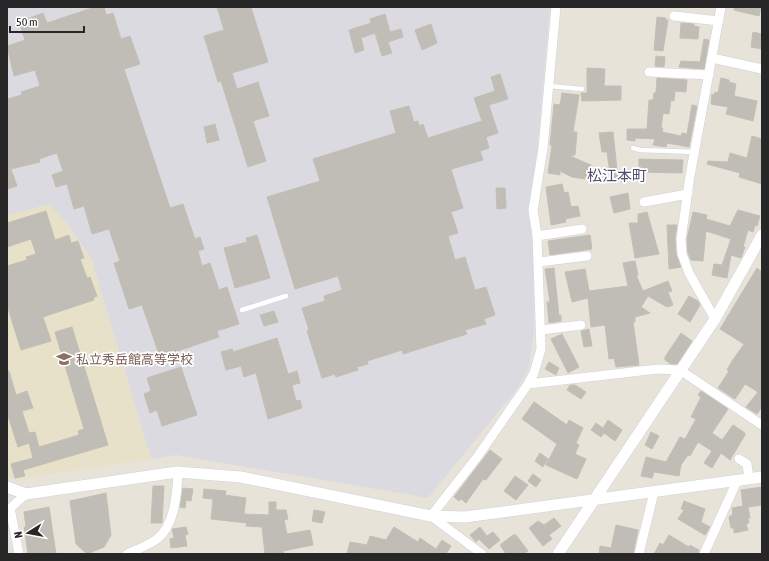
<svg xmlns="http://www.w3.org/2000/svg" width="769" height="561" viewBox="0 0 769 561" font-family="'Asap Condensed','Noto Sans JP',sans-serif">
<rect width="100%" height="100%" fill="#e8e3d9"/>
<!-- industrial -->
<path fill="#dcdae1" d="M7 7H550L537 153 528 212 533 239 534 330 529 367 517 389 428 498 176 455 151 459 91 258 49 204 7 216Z"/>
<!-- education -->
<path fill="#e8e1ca" d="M49 204 66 222 91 258 151 459 15 480 7 478V216Z"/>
<!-- building -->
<path fill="#c0bdb6" stroke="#c3bfb4" d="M95 7H104L106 15 113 13 121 39 130 36 140 64 124 69 170 208 183 204 195 239 200 237 204 249 198 251 202 266 210 263 219 290 227 287 239 324 217 331 219 337 160 357 142 305 129 309 114 263 120 261 109 229 92 234 84 206 74 209 67 184 56 187 52 175 63 171 57 153 39 159 40 162 11 169 17 186 7 189V99L22 95 21 92 40 86 35 70 14 76 7 46 25 40 19 22 43 13 47 23Z
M217 7H251L268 62 232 73 237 89 258 82 269 116 253 121 266 161 248 167 221 81 218 82 204 36 224 30Z
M734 7H761L759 16 734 10Z
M385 14 390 32 401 29 403 37 388 42 392 53 382 56 375 33 361 38 364 50 355 53 349 30 371 23 370 19Z
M657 17 666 18V20H668L663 51 654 50Z
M681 23 694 24V26L699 27 698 39 680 38Z
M431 24 437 43 422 50 415 30Z
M753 32 762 34V49L751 47Z
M704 39 709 40 704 69 679 67 681 61 700 62Z
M656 56 665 57 664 67 655 66Z
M587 68 605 69 604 86H621V100L582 101 581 93H587Z
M500 74 508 99 489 105 498 133 486 137 489 148 480 151 483 160 451 169 463 208 451 212 458 233 448 236 455 260 465 257 475 290 486 287 495 315 484 319 486 324 465 330 467 334 403 354 402 350 367 361 368 364 357 367 358 370 336 377 335 374 322 378 307 331 309 330 302 308 325 301 324 296 342 290 338 276 295 289 267 197 320 181 313 159 396 133 390 111 409 106 414 122 418 121 419 126 423 124 428 138 482 121 474 98 495 91 491 77Z
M657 78 687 80 686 92 675 91 674 101 671 100 669 114 663 113 661 128H663L662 132 681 136 682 133 687 134 692 105 697 106 689 147 667 143 666 147 653 145 655 139 635 138V141L627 140V129H647L649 100H653L654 93H656Z
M721 78 729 80V82L736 84 734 96 757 101 753 121 726 114 728 107 711 104 712 94 714 95 715 92 718 93Z
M562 93 579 95 573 132H577L575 155 570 156 591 165 585 179 572 177 560 171V175L548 173 552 145H550L554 104 560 105Z
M215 124 219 140 207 143 204 127Z
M613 132 618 179 611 180 607 152H602L599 133Z
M752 136 762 139V184L739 177 740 173 707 164 708 161 728 162 730 153 747 158Z
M639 159 683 160 682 173 639 172Z
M562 184 564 193 568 192 571 207 578 206 580 216 565 219 566 222 551 225 546 187Z
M496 188H505L506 208 497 209Z
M628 193 630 209 614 213 610 197Z
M738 210 760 216 757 226 755 225 753 232 748 230 743 247H745L741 258 731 255 727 278 712 275 714 264 722 265 731 239 706 231 703 261 691 260 688 253 687 239 693 212 707 215 706 219 730 226Z
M46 211 55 240 69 235 71 243 78 241 84 258 80 259 87 278 90 277 97 296 93 298 94 300 43 317 51 341 21 350 7 305V266L27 260 26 257 36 254 31 239 7 247V223Z
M647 212 659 254 635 258 629 223H638V214Z
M667 225H677L675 239 676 254 681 267 669 269Z
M257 235 270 278 235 288 224 248 247 242 246 238Z
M590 235 592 249 550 255 548 241Z
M635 261 638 275H636L643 291 668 281 672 291 668 292 673 305 667 307 648 296 641 307 650 313 635 317V322H633L639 365 616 367 614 358 609 359 605 325 591 327 588 298 572 302 565 272 585 269 589 291 628 286 623 263Z
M554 268 559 316 561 315V321L549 323 547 302H550L545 269Z
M757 268 762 272V407L757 414 746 407 758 392 745 384 735 399 718 388 729 371 727 370 732 361 744 344 720 329Z
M689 296 698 301 700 305 690 322 678 314Z
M274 311 278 322 264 326 260 315Z
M72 327 108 445 23 470 25 476 15 478 11 464 33 458 29 443 18 447 7 413V371H9L16 395 27 391 33 408 22 411 29 433 35 432 39 447 79 435 78 431 84 429 55 332Z
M589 329 592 346 584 347 581 331Z
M681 333 692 341 677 364H671L665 360V357Z
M562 334 579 367 568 373 551 339Z
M277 338 288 374 297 371 300 383 292 385 296 401 300 400 302 408 268 419 256 373 244 377 241 366 226 370 221 352 232 349 233 352Z
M549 362 559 368 556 375 545 369Z
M181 367 197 415 162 426 157 410 150 413 144 394 151 391 147 378Z
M570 385H575L586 392 581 399 567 390Z
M701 391 728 409 712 433 722 440 733 425 745 433V435L730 460 721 453 712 468 704 463 712 451 698 442 690 456 688 455 681 465 679 476 654 472 652 478 641 476 646 457 666 462 680 437 685 439 696 419 691 417 701 397 698 395Z
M534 402 567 425 569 420 583 428 576 443 579 445 575 454 586 459 577 479 546 465 557 444 522 419Z
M608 420 622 430 615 441 604 433 601 437 591 430 596 423 603 428Z
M651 432 659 436 652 449 645 445Z
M490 450 502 459 486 480 483 479 466 503 461 499 459 501 454 497Z
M540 453 548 459 543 467 535 461Z
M533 474 541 480 536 487 528 481Z
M515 476 528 485 516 500 504 491Z
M153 486H164L162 523H151Z
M762 487V505L748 507 750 518H748L749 523 746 524 748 530 734 533V528H731L729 517 733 514 732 508 743 506 741 490Z
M183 488 193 489 191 501 186 500 185 508 180 507Z
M204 489 226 491 225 495 246 498 244 514 269 515V502H276V510H286L288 519 284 520 287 534 310 530 313 545 283 551 284 554H265L262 527 246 526 247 523 211 519 213 499 203 498Z
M106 493 111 535 104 547 87 554 76 544 70 501Z
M684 501 705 509 701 522 710 527 705 535 678 519 684 510 681 509Z
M49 507 56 554H28L24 527H26L24 512Z
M314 510 325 512 322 523 312 521Z
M554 518 561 526 549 535 552 539 543 546 529 528 538 521 544 525Z
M616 525 638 530 633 554H599L600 546 611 548Z
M186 527 188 534 185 535 187 546 171 548 170 539 174 538 172 529Z
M394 527 418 542 420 538 436 549 442 540 451 546 446 554H347L350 542 367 545 370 536 386 540Z
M480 527 487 536 493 532 500 540 489 549 479 539 476 542 470 535Z
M513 535H516L528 551 523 554H506L500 545Z
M669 535 689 547 690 545 699 550 698 554H654L660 543 663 545Z"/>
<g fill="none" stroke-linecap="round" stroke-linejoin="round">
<!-- service casing -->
<g stroke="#cfd0de" stroke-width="5.5">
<path id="service" d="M549 86 582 89
M633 148 640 150 695 152
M242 310 286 296"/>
</g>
<!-- minor casing -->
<g stroke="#cfd0de" stroke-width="10">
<path id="minor" d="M674 16 719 21
M712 58 762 69
M649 72 709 75
M644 202 688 194
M537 236 582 229
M539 262 587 256
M715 319 689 273 682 254 681 239 690 176 721 7
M542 330 581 325
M528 384 658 369 680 370 762 425
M739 459 747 464 749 479
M10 508 19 554
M7 511 26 494
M127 554C136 550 149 545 157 539 175 525 177 493 178 473
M482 554 431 516 478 456 528 384 534 373 541 349 537 236 533 210 543 148 556 7
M639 554 654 492
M704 554 737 481"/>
</g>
<!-- tertiary casing -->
<g stroke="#cfd0de" stroke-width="12">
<path id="tertiary" d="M7 487 26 494 177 472 241 477 431 516 465 517 762 477
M558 554 715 319 762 235"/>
</g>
<!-- service -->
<use href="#service" stroke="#fff" stroke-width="4.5"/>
<!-- minor -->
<use href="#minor" stroke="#fff" stroke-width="9"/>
<!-- tertiary -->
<use href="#tertiary" stroke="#fff" stroke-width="11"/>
</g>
<!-- icons -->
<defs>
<g id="school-bare" transform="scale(1.2)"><path d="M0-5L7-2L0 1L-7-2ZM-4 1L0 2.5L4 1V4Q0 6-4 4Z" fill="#8d6e63" stroke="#fff" stroke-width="2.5" paint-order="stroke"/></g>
</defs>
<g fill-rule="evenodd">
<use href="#school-bare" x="64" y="359"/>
</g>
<g text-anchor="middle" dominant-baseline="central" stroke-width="3.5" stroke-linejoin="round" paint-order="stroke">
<!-- education labels -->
<g font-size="13" fill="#785e54" stroke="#fff" text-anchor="start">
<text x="76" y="359">私立秀岳館高等学校</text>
</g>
<!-- quarter labels -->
<g font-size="15" fill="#4d5072" stroke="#fff">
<text x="617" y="175">松江本町</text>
</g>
</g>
<!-- border -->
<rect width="769" height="561" fill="none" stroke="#272727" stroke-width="16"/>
<!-- north arrow -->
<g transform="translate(28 533) rotate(259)" stroke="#ffffff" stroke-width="3" paint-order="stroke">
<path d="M0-3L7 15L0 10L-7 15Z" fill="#272727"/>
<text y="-6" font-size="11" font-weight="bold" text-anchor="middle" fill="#272727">N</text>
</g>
<!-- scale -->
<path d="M10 26v6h74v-6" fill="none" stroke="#272727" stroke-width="2"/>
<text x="16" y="26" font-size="12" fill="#272727" stroke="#ffffff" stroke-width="3" paint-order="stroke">50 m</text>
</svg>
